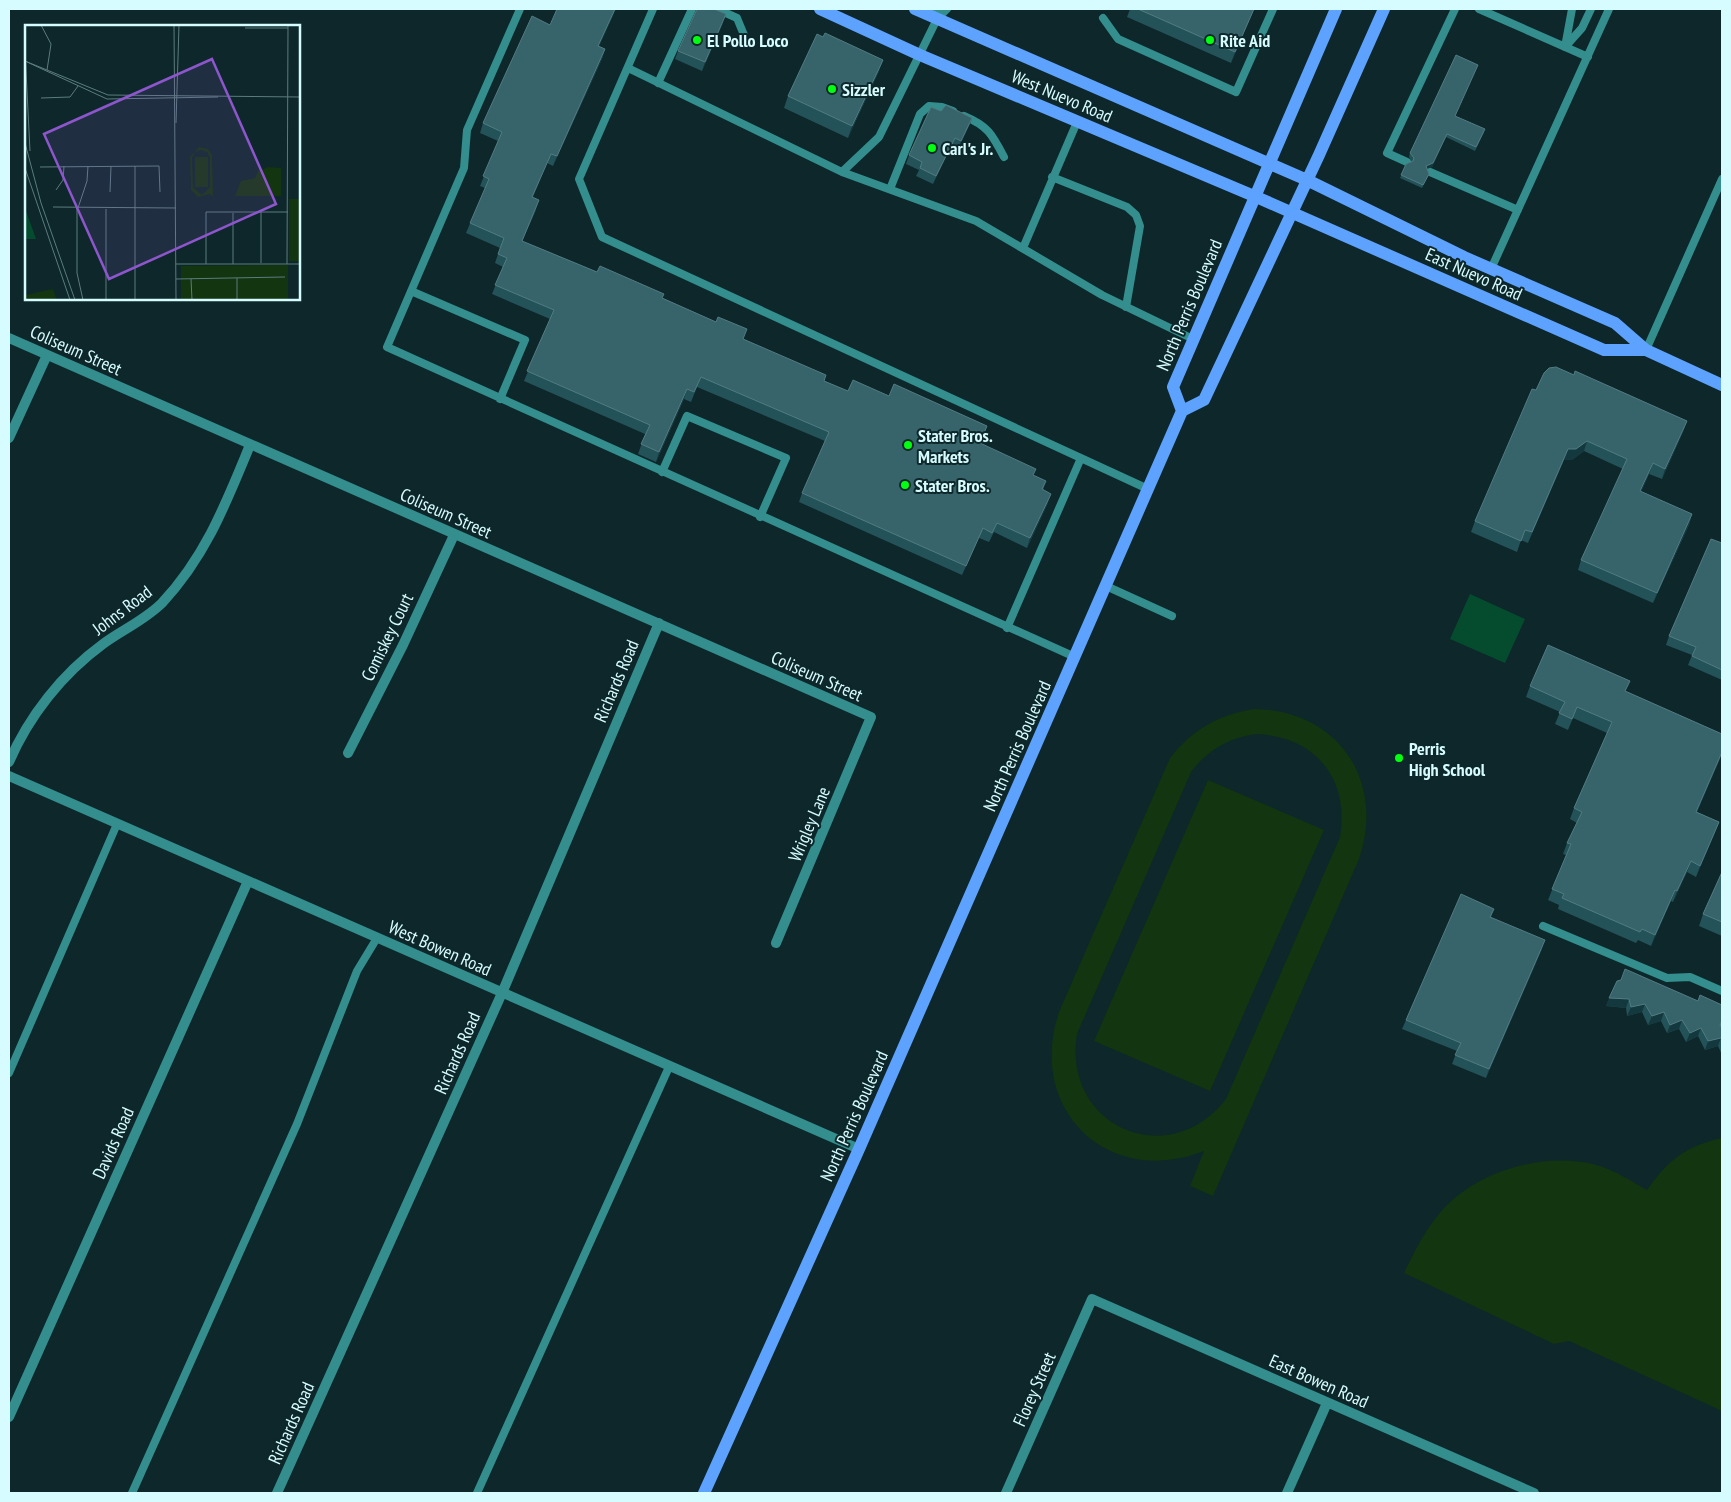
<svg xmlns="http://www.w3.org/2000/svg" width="1731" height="1502" viewBox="0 0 1731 1502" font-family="'PT Sans Narrow',sans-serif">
<rect width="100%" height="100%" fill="#0d272a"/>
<!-- green -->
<path fill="#133510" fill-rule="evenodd" d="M1254 709C1337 710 1386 780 1359 859L1213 1196 1190 1186 1204 1151C1108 1189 1026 1109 1059 1012L1170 758C1193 729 1218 715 1254 709ZM1256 734C1314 736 1350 778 1340 837L1226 1099C1169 1173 1062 1127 1077 1034L1191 772C1208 750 1228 738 1256 734Z
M1208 780 1324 830 1210 1091 1094 1041Z
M1722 1138V1411L1569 1341 1554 1344 1404 1273C1414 1252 1424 1232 1439 1214 1475 1170 1549 1149 1603 1167 1619 1173 1633 1182 1647 1190 1668 1160 1686 1146 1722 1138Z"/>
<!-- water -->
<path fill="#054c2f" d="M1470 594 1525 619 1505 663 1450 639Z"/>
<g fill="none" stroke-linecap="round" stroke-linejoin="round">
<!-- lane -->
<path stroke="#338e8d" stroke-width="8" d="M520 9 467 130 464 168 387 347 1075 657
M653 9 579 179 602 237 1148 489
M717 9 737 18 744 35
M936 9 937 19
M1479 9 1588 57
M1103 18 1118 39 1236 92 1273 9
M1565 47 1582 28 1591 9
M1565 47 1572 9
M628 68 842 172 976 221 1102 295 1193 339
M658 83 692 9
M964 116C988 126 992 134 1004 157
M1407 162 1387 153 1455 9
M842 172 879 137 937 19 947 9
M1430 172 1518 210
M1052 177 1127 207 1136 215 1140 226 1126 307
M890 189 920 114 929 106 942 107 953 111
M1023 248 1077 122
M1491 269 1609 9
M411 291 525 340 500 399
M1646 350 1722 179
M662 472 687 416 786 458 760 517
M1106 586 1172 616
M1007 628 1081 458
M1543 926 1667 978 1690 977 1722 991
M9 1073 117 824
M132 1493 297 1124 357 971 377 938
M477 1493 669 1067"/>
<!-- street -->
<path stroke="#338e8d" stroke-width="10" d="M9 338 871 717 776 943
M9 438 47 355
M348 753 403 645 454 535
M9 762C29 716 62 674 103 644 122 630 145 620 162 603 206 556 226 503 250 445
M9 776 859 1149
M9 1417 248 881
M277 1493 502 993 659 623
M1006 1493 1092 1299 1534 1493
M1287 1493 1327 1403"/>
<!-- primary -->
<path stroke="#5da2ff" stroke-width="12" d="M820 9 920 55 1254 196 1604 350H1646
M915 9 1307 180 1464 257 1615 323 1646 350 1722 385
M1182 411 1204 400 1319 155 1384 9
M704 1493 859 1149 1182 411 1173 387 1336 9"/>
</g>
<!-- wall -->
<path fill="#245259" d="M616 9 599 46 605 49 602 59 553 166 547 163 533 197 536 210 522 241 597 272 662 298 716 322 718 317 743 339 824 381 848 391 889 396 987 426 980 443 1033 476 1046 481 1043 490 1048 503 1027 548 994 532 989 542 979 538 962 575 799 502 802 493 825 441 697 387 691 402 684 399 656 462 638 454 645 434 524 381 550 319 492 294 503 267 495 263 500 248 466 233 485 188 480 186 498 141 480 133 483 123 550 25Z
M1130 9H1254L1231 63 1127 17Z
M723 23 702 71 675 59 678 51Z
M823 37 883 60 879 71 848 138 784 108 788 96Z
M941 111 972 118 969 126 958 149 951 146 933 184 916 176 919 170 906 164 909 155Z
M1455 116 1484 132 1475 151 1446 137 1432 167 1427 169 1429 174 1422 188 1400 178 1406 164 1412 162 1409 157 1410 153Z
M1574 375 1687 421 1683 432 1662 479 1649 474 1641 492 1692 514 1689 525 1653 603 1578 570 1581 560 1623 469 1584 451 1572 460H1564L1528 543 1521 540 1517 552 1471 532 1475 521 1536 390Z
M1722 543V680L1688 665 1692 655 1666 645 1669 636Z
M1530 686 1626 692 1722 734V754L1697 812 1719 822 1696 877 1687 872 1673 902 1671 901 1651 946 1638 940 1636 943 1558 909 1559 905 1548 900 1566 855 1563 854 1567 843 1577 823 1570 819 1574 808 1607 733 1573 718 1568 730 1555 724 1560 712 1526 697Z
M1722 872V936L1699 926 1703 914Z
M1494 909 1491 917 1542 949 1486 1078 1452 1064 1457 1051 1402 1029 1406 1020Z
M1617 981 1722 1026V1055L1718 1046 1705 1050 1698 1036 1686 1042 1679 1029 1667 1033 1661 1021 1648 1025 1642 1012 1627 1016 1626 1008 1606 1006Z"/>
<!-- shaded-wall -->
<path fill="#13393f" d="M615 9H616L595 56 598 46Z
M1254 9 1231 63 1235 52Z
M726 14 723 23 702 71 705 62Z
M605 49 602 59 553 166 557 156Z
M883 60 879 71 848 138 852 126Z
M972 118 969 126 958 149 961 141Z
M1447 134 1432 167 1425 169 1426 166Z
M551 154 547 163 529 206 532 197Z
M539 200 536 210 518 250 522 241Z
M687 389 684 399 656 462 659 452Z
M1687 421 1683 432 1662 479 1665 469Z
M1587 441 1584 451 1572 460H1564L1528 543 1568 449Z
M1653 463 1649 474 1637 502 1640 491Z
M1051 494 1048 503 1027 548 1030 538Z
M1692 514 1689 525 1653 603 1657 593Z
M1722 752V754L1692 823 1696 812Z
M1719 822 1715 833 1696 877 1700 866Z
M1691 861 1687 872 1673 902 1677 891Z
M1675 890 1671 901 1651 946 1655 935Z
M1545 940 1542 949 1486 1078 1489 1069Z
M1609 998 1629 999 1626 1008 1606 1006Z
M1645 1004 1642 1012 1627 1016 1631 1007Z
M1664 1012 1661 1021 1648 1025 1652 1016Z
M1682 1020 1679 1029 1667 1033 1670 1025Z
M1701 1028 1698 1036 1686 1042 1690 1033Z
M1721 1038 1718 1046 1705 1050 1708 1041Z"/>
<!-- building -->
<path fill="#37646b" stroke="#507c82" d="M557 9H615L598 46 605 49 557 156 551 154 532 197 539 200 522 241 597 272 600 266 664 294 662 298 716 322 718 317 747 329 743 339 826 375 824 381 848 391 853 380 889 396 894 384 987 426 980 443 1036 469 1033 475 1046 481 1042 489 1051 494 1030 538 997 523 992 533 983 528 966 566 802 493 829 432 701 377 694 392 687 389 659 452 641 444 650 425 527 371 554 310 495 285 507 258 498 254 504 238 470 223 489 179 483 176 502 132 483 123 532 16 550 25Z
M697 9H714L726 14 705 62 678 51Z
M1138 9H1254L1235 52Z
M825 33 883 60 852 126 788 96 817 34 823 37Z
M1456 55 1478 65 1455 116 1485 129 1476 147 1447 134 1433 163 1426 166 1429 174 1423 185 1401 175 1406 164 1413 161 1414 158 1410 153Z
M946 105 972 118 961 141 955 138 936 176 920 168 922 162 909 155 931 107 941 111Z
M1556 367 1574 375 1575 371 1687 421 1665 469 1653 463 1640 491 1692 514 1657 593 1581 560 1627 459 1587 441 1576 449H1568L1532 532 1525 530 1521 541 1475 521 1532 389 1536 390 1544 373 1549 368Z
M1711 539 1722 543V670L1692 656 1696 647 1669 636Z
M1548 645 1630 681 1625 691 1722 734V752L1696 812 1719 822 1700 866 1691 861 1677 891 1675 890 1655 935 1642 929 1640 932 1562 898 1564 894 1552 889 1571 844 1567 843 1582 812 1574 808 1612 722 1577 707 1572 719 1559 713 1565 702 1530 686Z
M1722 872V922L1703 914Z
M1461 894 1494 909 1490 917 1545 940 1489 1069 1455 1055 1461 1043 1406 1020Z
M1625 969 1698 1001 1700 995 1722 1005V1019L1720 1026H1722V1039L1721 1038 1708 1041 1701 1028 1690 1033 1682 1020 1670 1025 1664 1012 1652 1016 1645 1004 1631 1007 1629 999 1609 998 1617 981 1621 980Z"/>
<!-- markers -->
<g fill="#02ff10" stroke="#0d272a" stroke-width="2">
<circle cx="697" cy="40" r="5"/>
<circle cx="1210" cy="40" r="5"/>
<circle cx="832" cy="89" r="5"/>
<circle cx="932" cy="148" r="5"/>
<circle cx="908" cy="445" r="5"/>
<circle cx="905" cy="485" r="5"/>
<circle cx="1399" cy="758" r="5"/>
</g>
<g text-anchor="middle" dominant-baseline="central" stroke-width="4" stroke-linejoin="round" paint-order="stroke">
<!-- poi labels -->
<g font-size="18" font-weight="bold" fill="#d6fcff" stroke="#0d272a" text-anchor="start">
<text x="707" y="40">El Pollo Loco</text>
<text x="1220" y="40">Rite Aid</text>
<text x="842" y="89">Sizzler</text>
<text x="942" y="148">Carl's Jr.</text>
<text x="918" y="435">Stater Bros.<tspan x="918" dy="21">Markets</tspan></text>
<text x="915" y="485">Stater Bros.</text>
<text x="1409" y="748">Perris<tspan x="1409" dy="21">High School</tspan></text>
</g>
<!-- street labels -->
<g font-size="18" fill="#d6fcff" stroke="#0d272a">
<text transform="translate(1062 96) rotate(23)">West Nuevo Road</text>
<text transform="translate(1474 274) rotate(24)">East Nuevo Road</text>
<text transform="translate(1189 305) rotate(-67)">North Perris Boulevard</text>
<text transform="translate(76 350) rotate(24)">Coliseum Street</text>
<text transform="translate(446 513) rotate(24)">Coliseum Street</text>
<text transform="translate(122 610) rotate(-37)">Johns Road</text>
<text transform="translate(387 637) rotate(-64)">Comiskey Court</text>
<text transform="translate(817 676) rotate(24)">Coliseum Street</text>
<text transform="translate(616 681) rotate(-67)">Richards Road</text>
<text transform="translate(1017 746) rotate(-66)">North Perris Boulevard</text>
<text transform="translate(809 824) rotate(-67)">Wrigley Lane</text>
<text transform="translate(440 948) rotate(24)">West Bowen Road</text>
<text transform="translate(457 1053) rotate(-66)">Richards Road</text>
<text transform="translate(854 1116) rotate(-66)">North Perris Boulevard</text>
<text transform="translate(113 1143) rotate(-66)">Davids Road</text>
<text transform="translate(1319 1381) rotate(24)">East Bowen Road</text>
<text transform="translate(1034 1389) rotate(-66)">Florey Street</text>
<text transform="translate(291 1423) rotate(-66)">Richards Road</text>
</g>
</g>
<!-- overview -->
<g transform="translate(25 25)">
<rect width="275" height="275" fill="#0d272a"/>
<path d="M174 122 183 124 187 130 188 172 185 169 173 172 166 165 165 132ZM176 125 182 127 185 133V162L177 170 168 162 167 133 170 127ZM170 132H183V162H170ZM243 142 256 143V171H210L216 156 230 153 233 146ZM264 174H275V236H264ZM263 240V275H156V241ZM28 264 32 275H0V270Z" fill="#133510" fill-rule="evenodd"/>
<path d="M0 183 11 214H0Z" fill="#054c2f"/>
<path fill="none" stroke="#5d7c7f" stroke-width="1" d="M16 0 26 19 22 45M149 0 151 275M220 3H263M0 26 5 126M0 36 83 70 275 72M2 37 82 74 193 72M16 73 45 72 53 61M151 98 154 0M0 118 16 178 50 275M110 141V275M15 142 134 141 135 167M0 143 45 275M31 165 38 155 39 141M85 167 86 141M28 182 151 183M52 183V248L58 275M53 183 62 156 63 141M81 184V275M208 188V239M236 238V187M151 239H275M181 239V187H263M262 239 263 0M212 253V275M151 254 260 252M166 254 167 275M169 275H200"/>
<path fill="#8d56cc" fill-opacity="0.15" stroke="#8d56cc" stroke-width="2.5" d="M187 34 251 179 84 254 19 109Z"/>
<rect width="275" height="275" fill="none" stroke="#d6fcff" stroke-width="2.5"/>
</g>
<!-- border -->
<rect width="1731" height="1502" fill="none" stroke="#d6fcff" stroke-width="20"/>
</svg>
